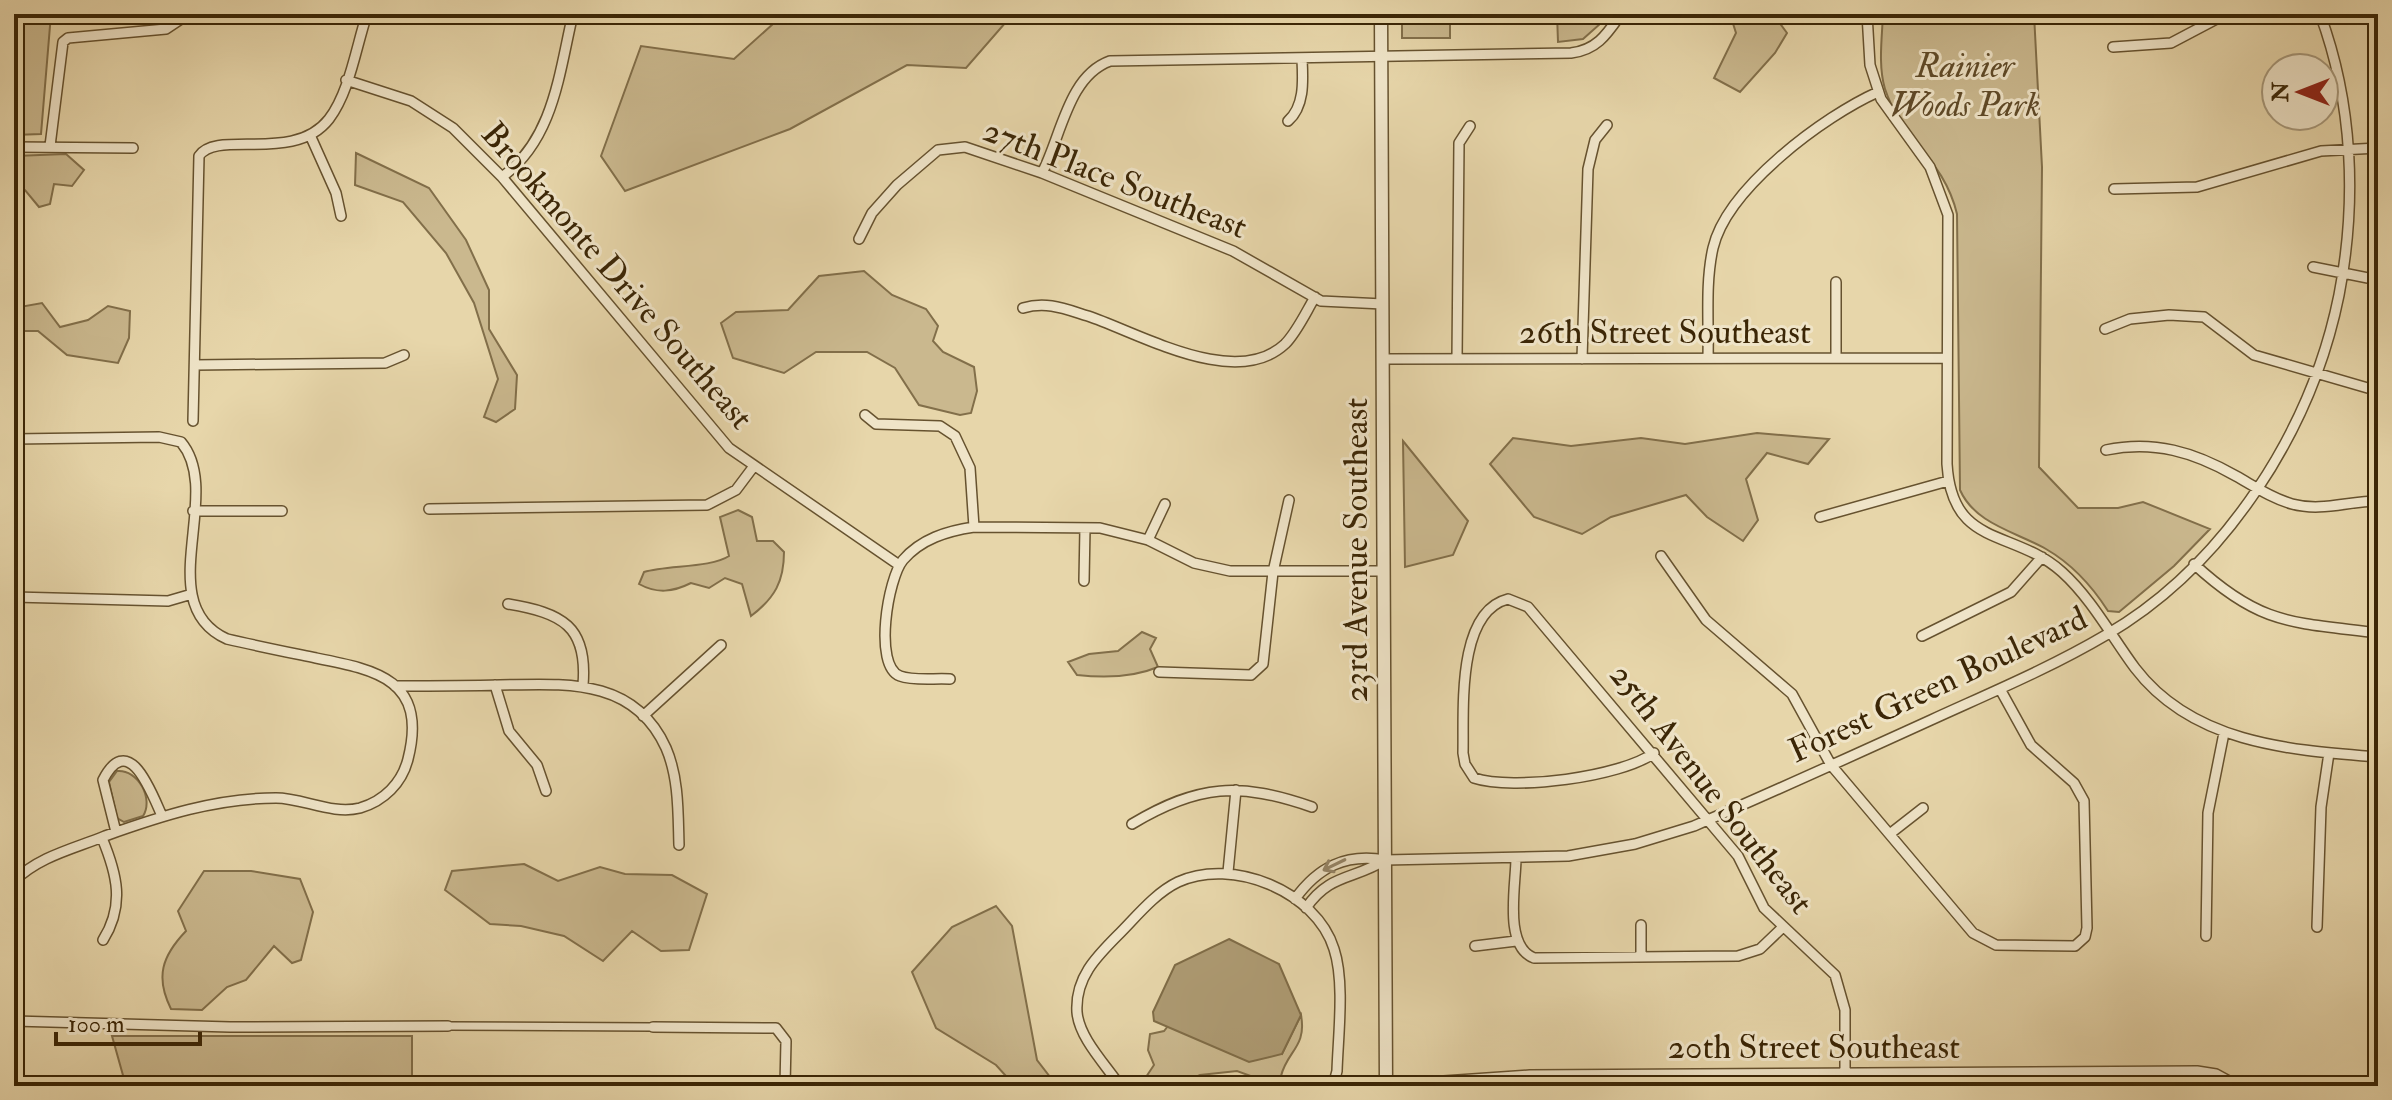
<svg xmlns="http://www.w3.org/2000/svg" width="2392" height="1100" viewBox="0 0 2392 1100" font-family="'IM FELL Double Pica',serif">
<rect width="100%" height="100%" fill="#e7d6aa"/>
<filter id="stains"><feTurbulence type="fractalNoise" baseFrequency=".0025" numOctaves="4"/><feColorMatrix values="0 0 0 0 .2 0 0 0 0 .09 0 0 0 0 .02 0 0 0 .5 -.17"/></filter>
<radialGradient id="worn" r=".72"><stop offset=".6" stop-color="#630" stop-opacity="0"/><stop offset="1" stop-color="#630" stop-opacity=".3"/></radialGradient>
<!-- green -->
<path fill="#cab88e" stroke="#826f4a" stroke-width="2" d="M14 14H51L41 134 14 135Z
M784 14H1013L966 68 907 65 790 129 625 191 601 156 641 46 734 59Z
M1402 14H1450V38H1402Z
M1557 14H1584L1600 24 1583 39 1558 42Z
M1730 14H1773L1787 33 1775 53 1740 92 1714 78 1736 33Z
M1883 14H2034L2042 167 2039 467 2078 508H2118L2143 502 2210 529 2174 566 2119 612 2108 611C2092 586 2072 564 2046 549 2016 532 1975 524 1960 490L1957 214C1944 159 1901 138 1885 89 1878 66 1882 38 1883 14Z
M356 153 429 188 466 240 489 290V329L517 375 515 409 496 422 484 417 498 379 474 303 446 253 403 202 355 185Z
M66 154 84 170 72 186 54 184 50 204 39 207 25 190 14 186V156Z
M864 271 892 295 926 309 938 326 933 341 943 352 974 367 977 391 971 413 960 415 919 405 895 368 867 352H816L784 373 733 358 721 323 736 312 788 310 819 276Z
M42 303 60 327 88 320 108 306 130 311 129 338 118 363 67 355 38 331H14V308Z
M1757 433 1829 439 1808 464 1767 453 1746 479 1758 520 1743 541 1707 517 1686 495 1611 517 1582 534 1534 517 1490 464 1513 438 1571 446 1641 438 1685 444Z
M1403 441 1468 521 1453 555 1405 567Z
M738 510 752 517 757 541H773L784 552C784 581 775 598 751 616L742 584 725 578 709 588 691 583C673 592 657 594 639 584L644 572C667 565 711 568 729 556L720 517Z
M1142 632 1156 638 1150 649 1158 667C1132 678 1104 678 1077 675L1068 662 1089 654 1118 651Z
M117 771C138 769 154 799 143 816L124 822 117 818 109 782Z
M524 864 558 881 600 867 625 874 672 875 707 894 689 950 661 951 632 931 603 961 564 936 521 926 490 924 445 890 452 871Z
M204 871H251L300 879 313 912 301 960 292 963 274 946 246 980 227 987 202 1010 171 1009C155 977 162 956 186 931L178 911Z
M996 906 1012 926 1037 1060 1057 1086H1015L996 1065 936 1028 912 972 952 927Z
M1301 1015C1307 1047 1287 1051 1281 1076L1267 1082 1237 1071 1200 1075 1176 1086H1140L1154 1065 1148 1050 1150 1034 1164 1031 1168 1026 1282 1054Z
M112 1036H412V1086H126Z"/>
<!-- water -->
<path fill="#ad9a72" stroke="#7f6c47" stroke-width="2" d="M1229 939 1279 964 1301 1015 1282 1054 1249 1062 1154 1021 1153 1012 1175 965Z"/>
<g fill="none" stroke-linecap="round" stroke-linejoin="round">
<!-- pedestrian casing -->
<g stroke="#66522f" stroke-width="10">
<path id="pedestrian" d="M448 1026 653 1027"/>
</g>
<!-- minor casing -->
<g stroke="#66522f" stroke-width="12">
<path id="minor" d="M1867 14 1870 65 1881 99 1930 167 1948 215 1947 464C1952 549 2013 528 2062 572 2091 598 2112 637 2135 668 2193 744 2290 750 2378 757
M2113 47 2171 43 2226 14
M346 80 411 101 453 128 502 177 729 448 899 565
M1288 121C1305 106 1303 80 1302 59
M310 135 336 193 341 216
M50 146 63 42 68 38 166 29 184 17
M14 147 133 148
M1042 173C1061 137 1068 76 1110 61L1571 53C1597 50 1607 34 1621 14
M502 177C554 139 559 73 573 14
M2114 189 2197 187 2321 151 2378 148
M859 239 872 213 897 185 938 150 965 147 1042 173 1233 251 1321 301 1383 304
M2313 267 2378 280
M1836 282V358
M1023 308C1047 301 1065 309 1088 316 1141 334 1236 390 1285 344 1297 332 1306 312 1315 297
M2105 329 2130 319 2169 315 2204 317 2254 355 2378 391
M1708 358C1709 323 1705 283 1713 248 1727 188 1824 116 1878 92
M1383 359 1947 358
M1457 359 1459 143 1470 126
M1582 359 1588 169 1595 140 1607 125
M195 365 385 363 404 355
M865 415 876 424 940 426 955 436 970 468 974 527
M193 421 199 156C217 129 294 164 329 119 350 91 356 47 367 14
M14 439 159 437 181 442C225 494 150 604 227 639 257 646 287 652 316 658 377 670 428 680 408 759 402 783 384 801 360 808 332 815 303 798 276 798 216 798 161 816 105 836 73 849 40 856 14 881
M2106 450C2154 440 2194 452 2236 476 2254 486 2271 498 2292 504 2322 512 2348 501 2378 501
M429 509 707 505 736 490 754 466
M193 511H282
M1820 517 1948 481
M1148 540 1165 504
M1661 556 1706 620 1792 694 1831 765 1973 933 1996 945 2075 946 2085 937 2087 928 2084 801 2074 783 2031 745 2000 689
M2194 564C2261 626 2292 622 2378 633
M1084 581 1085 528
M14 597 168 601 192 594
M508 604C562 613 588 626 583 685
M1922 636 2011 592 2042 557
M1159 672 1251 675 1263 664 1273 572 1289 500
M950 679C935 678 913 681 900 676 873 666 888 578 903 560 921 539 947 531 974 527L1100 528 1148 540 1194 563 1230 571H1384
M495 685 509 731 537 765 546 791
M395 686C430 686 465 686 500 685 564 684 634 677 666 748 679 778 678 813 679 845
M643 716 721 645
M1654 753C1621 777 1513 791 1474 778L1465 764 1463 753C1464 712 1456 612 1508 599L1528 607 1738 856 1764 908 1835 975 1845 1010V1086
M1132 824C1199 784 1239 782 1312 807
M116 832 103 780C129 729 152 794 162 816
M1891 833 1923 808
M102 838C117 874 125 905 103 940
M1516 858C1516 885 1503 946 1534 958L1738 956 1760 949 1783 927
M1228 872 1236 790
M1295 899C1318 867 1346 853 1385 860L1568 856 1635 844 1694 826C1773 792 1852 756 1931 720 1990 693 2050 668 2106 635 2226 565 2312 429 2339 295 2357 202 2353 103 2320 14
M1306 908C1330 873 1354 880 1385 860
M2317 927 2321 807 2329 753
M2206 936 2208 813 2224 733
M1475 946 1516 941
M1641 957V925
M14 1021 230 1027 448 1026
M653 1027 776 1028 786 1041 785 1086
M1386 1085 1530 1075 2197 1071 2216 1074 2238 1086
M1120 1086C1106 1065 1079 1038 1077 1012 1075 978 1096 957 1118 935 1136 917 1155 893 1178 882 1232 857 1316 891 1334 949 1345 982 1338 1037 1337 1071L1333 1086
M2361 1086 2378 1079"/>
</g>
<!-- tertiary casing -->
<g stroke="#66522f" stroke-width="15">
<path id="tertiary" d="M1381 14 1386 1086"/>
</g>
<!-- pedestrian -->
<use href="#pedestrian" stroke="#efe4c8" stroke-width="7"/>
<!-- minor -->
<use href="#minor" stroke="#efe4c8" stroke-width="9"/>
<!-- tertiary -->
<use href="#tertiary" stroke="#efe4c8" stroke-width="12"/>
</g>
<!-- one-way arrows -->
<defs><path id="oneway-shaft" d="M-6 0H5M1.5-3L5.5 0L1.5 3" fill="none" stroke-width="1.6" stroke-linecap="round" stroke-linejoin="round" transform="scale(2)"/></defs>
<use stroke="#958567" href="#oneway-shaft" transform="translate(1334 865) rotate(154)"/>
<g text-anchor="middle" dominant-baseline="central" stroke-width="6" stroke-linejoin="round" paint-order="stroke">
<!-- park labels -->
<g font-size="34" font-style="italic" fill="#5f4a28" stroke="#efe4c8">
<text x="1965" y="66">Rainier<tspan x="1965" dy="39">Woods Park</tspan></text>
</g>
<!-- street labels -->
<g font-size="34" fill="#3b2606" stroke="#efe4c8">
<text transform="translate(1115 179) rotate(21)">27th Place Southeast</text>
<text transform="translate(617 276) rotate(49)">Brookmonte Drive Southeast</text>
<text x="1665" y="332">26th Street Southeast</text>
<text transform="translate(1356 550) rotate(-90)">23rd Avenue Southeast</text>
<text transform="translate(1938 685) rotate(-25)">Forest Green Boulevard</text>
<text transform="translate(1711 789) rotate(52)">25th Avenue Southeast</text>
<text x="1814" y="1047">20th Street Southeast</text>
</g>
</g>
<!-- margin -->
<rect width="2392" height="1100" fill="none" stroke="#e7d6aa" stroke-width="48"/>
<rect x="16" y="16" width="2360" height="1068" fill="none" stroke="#3b2606" stroke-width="4"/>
<rect x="24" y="24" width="2344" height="1052" fill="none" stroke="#3b2606" stroke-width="2"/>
<!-- north arrow -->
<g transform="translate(2300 92) rotate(270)"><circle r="38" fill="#efe4c8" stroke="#a7987a" stroke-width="2"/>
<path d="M0-6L14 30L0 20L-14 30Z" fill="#8f2418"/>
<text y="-12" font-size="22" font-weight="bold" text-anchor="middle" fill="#3b2606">N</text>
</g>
<!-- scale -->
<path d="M56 1032v12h144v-12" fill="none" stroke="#3b2606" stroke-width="4"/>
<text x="68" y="1032" font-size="24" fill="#3b2606" stroke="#efe4c8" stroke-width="6" paint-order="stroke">100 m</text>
<rect width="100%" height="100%" filter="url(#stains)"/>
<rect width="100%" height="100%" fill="url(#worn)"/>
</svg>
